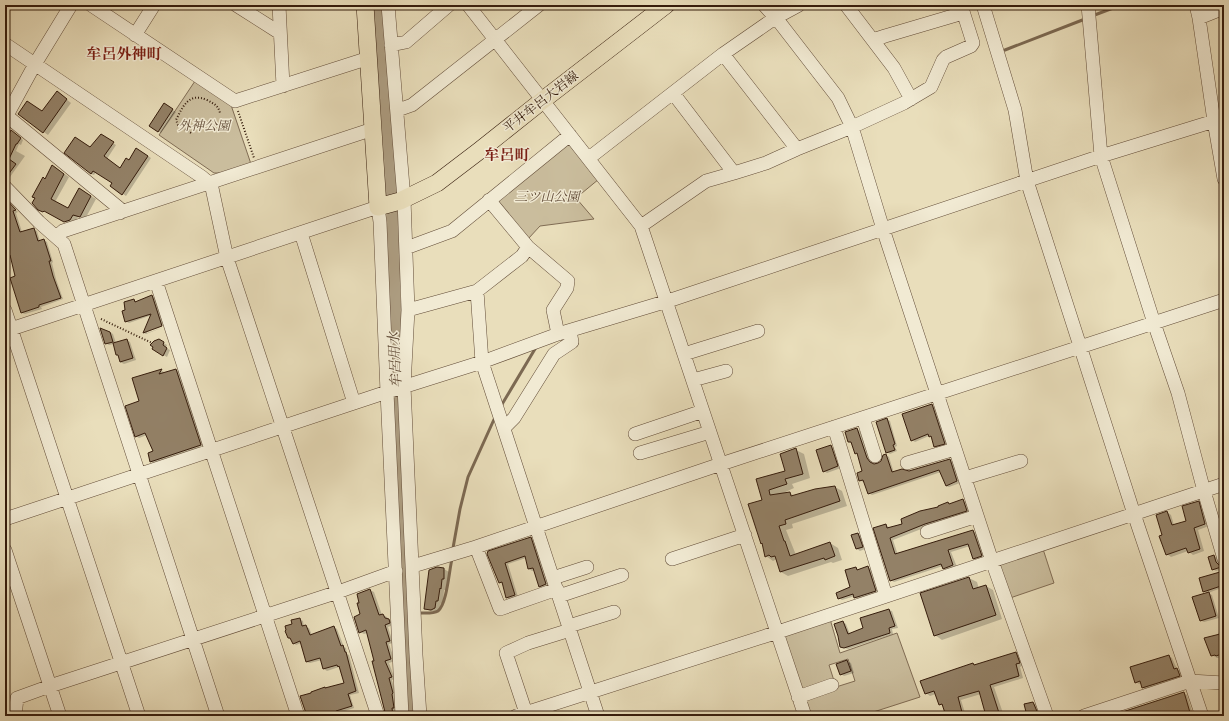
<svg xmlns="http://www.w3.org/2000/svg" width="1229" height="721" viewBox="0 0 1229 721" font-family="Cardo,'Noto Serif JP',serif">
<rect width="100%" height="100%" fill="#e9debb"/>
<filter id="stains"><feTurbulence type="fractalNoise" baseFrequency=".005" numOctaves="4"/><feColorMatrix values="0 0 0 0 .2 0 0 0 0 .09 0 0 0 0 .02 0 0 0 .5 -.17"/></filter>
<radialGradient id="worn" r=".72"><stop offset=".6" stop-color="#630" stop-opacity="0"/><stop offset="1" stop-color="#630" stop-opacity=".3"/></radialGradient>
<!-- green -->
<path fill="#cabd9d" stroke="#806c54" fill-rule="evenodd" d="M195 81 231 105 251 164 222 173H214L159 135Z
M568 144 572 145 599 179 576 198 594 219 540 226 528 239 499 202 500 198Z
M1043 549 1054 583 1010 598 999 564Z
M830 619 840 653 897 633 920 697 861 716H808L783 634ZM848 659 855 681 836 687 829 665Z"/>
<!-- shadow -->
<path fill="#0003" d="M61 95 71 103 48 135 19 114 42 112Z
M164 105 176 112 161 133 150 125Z
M14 133 23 140 21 145 19 144 16 151 25 156 10 177 5 172V141L6 142Z
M101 136 116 145 107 159 120 169 140 151 151 158 126 196 111 186 113 183 96 172 94 175 91 174V148Z
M53 166 69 177 55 202 69 209 79 189 96 199 85 219 78 217 75 223 70 224 42 209 46 180Z
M10 205 18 212 16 213 22 232 33 229 37 231 40 241 44 240 47 242 53 262 52 263 56 279 63 299 41 307 42 309 25 314 22 313 17 276 11 257 8 258 5 257V207Z
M152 296 155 298 163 325 147 330V333L164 327 146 334 144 333 152 315 129 323 126 321 134 300 137 302Z
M110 332 113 334 116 343 127 340 130 342 136 360 124 364 120 362 119 356 114 344 109 345 106 343Z
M159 340 167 345 166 348 170 350 167 357 153 349Z
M176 370 179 371 204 447 154 463 151 462 154 452 147 435 139 438 136 436 140 402 133 379 162 371 164 372 163 374Z
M932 405 935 407 948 445 938 448 935 446 933 438 929 436 915 442 912 440Z
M887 419 890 421 897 446 895 447 897 451 890 454 887 452Z
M857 429 860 431 873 464 882 462 886 455 889 457 894 473 909 472 950 460 953 462 960 483 949 487 946 486 941 472 872 495 869 493 865 482H863L860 480 863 472 859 455 856 453 852 443 849 442Z
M831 446 834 448 841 468 827 473 824 471Z
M796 450 804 454 810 478 792 484 794 488 779 495 789 493 795 496 835 487 842 491 847 506 792 524 793 528 786 530 796 555 830 543 838 548 842 560 833 563 831 562 788 576 781 572 777 559 773 561 766 556 763 544 762 543 763 500 757 480 786 472Z
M963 500 967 503 970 513 929 526 893 540 898 555 973 531 977 533 985 558 978 560 974 558 970 546 951 552 957 567 947 570 943 566 894 582 891 580 886 525 890 528 903 524 948 503 950 505Z
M1198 502 1203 504 1209 526 1198 530 1204 551 1193 555 1188 551 1171 557 1167 554 1163 536 1167 512 1171 515 1174 525 1187 522Z
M858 534 861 536 865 549 860 551 857 549Z
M531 538 534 540 549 586 543 588 540 586 535 570 532 571 529 569 526 558 508 564 518 597 510 599 507 598 503 584 499 582 488 554Z
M1214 556 1218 558 1220 564 1223 569 1216 571 1213 569 1209 558Z
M868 567 871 569 879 592 858 599 855 596 842 600 839 598 852 588 856 568 859 570Z
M437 568 444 569 449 572 448 581 447 582 446 591 444 590 443 603H441L439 610 436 612 430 611 425 608Z
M1220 573 1224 578V587L1208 593 1212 595 1219 618 1204 622 1200 620 1208 593 1204 591Z
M969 578 977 582 979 589 986 586 993 590 1002 619 942 640 935 635 921 594Z
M370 590 374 592 382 615H383L387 617 388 619 393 622V625L388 627 393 643 389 644 395 661 389 663 395 679 392 680 396 695 397 710H395L396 716H387L375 661 367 633 364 634 360 632 361 615Z
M889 610 892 611 898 628 892 629 893 634 848 649 841 647 843 622 846 624 850 634 864 629 861 619Z
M299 619 303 621 304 627 309 628 312 635 334 627 337 629 344 647 346 648 347 654 349 655 359 693 350 695 354 708 339 713 340 716H308L326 689 345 684 339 667 327 671 324 669 322 660 310 663 307 662 301 643 296 645 289 638 293 625Z
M1224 631V658H1217L1212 655 1219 635 1218 633Z
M1016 653 1020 655 1024 665 1020 667 1023 678 994 687 1004 716H988L981 694 961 700 966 716H947L944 706 940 704 936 694 930 696 926 693 973 664 976 666Z
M1169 656 1172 658 1177 669 1180 671 1183 677 1146 689 1143 688 1142 683 1139 684 1136 682Z
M847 661 851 663 854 673 844 676 841 674Z
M1183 693 1187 695 1193 714 1196 716H1113Z
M1033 703 1037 705 1041 716H1029Z"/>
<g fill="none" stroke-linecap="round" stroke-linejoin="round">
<!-- stream -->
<path stroke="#7c6952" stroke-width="3" d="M1092 16 1121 5
M1005 50 1085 19
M501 406 535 349
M453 548 460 509 468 477 496 415
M419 613C424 613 433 614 438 611 447 604 449 571 452 559"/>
<!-- river -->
<path stroke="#ac9c80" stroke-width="18" d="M378 5 389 100 394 173 397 272 391 287 413 716"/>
</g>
<!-- building -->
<path fill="#938167" stroke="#351c0c" d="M57 91 67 99 43 133 18 114 27 101 42 111Z
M164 103 173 109 158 132 149 126Z
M11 130 21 138 17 144H16L9 159 16 164 5 179V142Z
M101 134 114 142 104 156 120 168 126 158 129 160 136 148 148 156 122 195 110 186 112 183 93 171 91 174 64 153 75 137 90 147Z
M52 165 64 174 51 199 68 208 79 188 91 196 80 217 73 215 70 220 64 222 44 211 43 212 38 210 32 203 35 198 32 197 43 177 45 179Z
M5 198 16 210 13 211 20 232 34 228 38 241 44 239 51 261H49L53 276 61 298 39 305V307L21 313 10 278 15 276 10 255 5 257Z
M152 295 162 326 143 333 151 314 125 322 122 311 125 310 124 302 134 299 135 302Z
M100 328 110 332 113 342 105 344Z
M127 339 133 358 120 362 118 355H116L113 343Z
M159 339 164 342 163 345 167 348 163 356 152 349 153 347 150 345 154 341Z
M162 369 159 374 176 369 201 445 150 462 148 453 153 451 145 433 135 437 125 406 139 401 132 378Z
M932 404 945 444 934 447 931 436 929 437 928 434 911 441 902 414Z
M887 418 895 444 893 445 895 450 886 453 876 422Z
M857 428 867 458 870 462 874 464 878 463 881 461 883 455 886 454 892 472 902 469 909 471 950 459 957 481 946 486 939 470 868 494 863 480 859 481 857 473 862 471 857 453 855 454 851 442H848L845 432Z
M831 445 838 466 823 472 816 450Z
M796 448 803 474 785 479 787 484 769 490 770 495 790 492 791 496 815 489 835 486 840 501 785 520 786 524 779 526 784 541H785L790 556 830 542 835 556 825 560 824 558 780 572 775 556 771 557 769 555 765 557 762 543 761 544 748 504 762 500 756 479 785 471 780 454Z
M963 499 967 511 925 524 890 538 895 554 973 530 982 556 973 559 968 544 948 550 953 565 943 569 941 564 890 581 873 528 886 524 887 528 902 524 901 519 920 511 938 507V506L948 502 949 504Z
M1199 501 1205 524 1194 528 1200 549 1188 553 1186 548 1166 555 1159 536 1162 535 1156 515 1167 511 1172 525 1186 521 1182 506Z
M858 533 863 547 856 549 851 535Z
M531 537 546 584 539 587 533 568 528 569 525 556 505 563 515 595 506 598 502 582 499 583 487 554 488 551Z
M1214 555 1216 562 1221 567 1212 570 1208 557Z
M868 566 876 591 854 598 853 594 838 599 836 593 850 587 845 570 856 567 857 570Z
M437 567 444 568V579H442L441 589 440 588 438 601H436L435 608 431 610 424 609 429 570Z
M1220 572 1224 585 1203 592 1199 578Z
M969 577 973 589 986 585 996 615 934 636 920 593Z
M370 589 379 615 383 614 385 618 389 619 390 623 385 625 390 641 386 642 391 659 385 661 392 677 389 678 393 693 392 694 394 708H392L393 716H386L372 661H374L366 630 359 633 354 617 360 614 357 603H359L357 594Z
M1209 592 1216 616 1200 621 1192 597Z
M889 609 895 626 889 628 890 633 844 648 840 647 838 636 834 624 843 621 848 634 863 628 860 618Z
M300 618 302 626 306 625 310 635 334 626 341 646 343 645 345 652H346L356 691 348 694 352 706 336 711 338 716H307L300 696 311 693V692L325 687V688L344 683 339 666 338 667 337 665 323 669 320 658 306 662 300 641 293 644 290 638H288L285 631 286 630 285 626 292 624 291 620Z
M1224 633V653L1216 656 1215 655 1211 656 1204 638Z
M1016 652 1020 663 1016 664 1019 676 990 685 1000 716H986L979 691 958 697 963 716H946L942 704 939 705 934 691 925 694 920 681 973 663 974 665Z
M1169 655 1174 669 1177 668 1180 676 1142 688 1140 681 1135 683 1130 667Z
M847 660 851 671 840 675 836 664Z
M1184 692 1191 716H1110Z
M1033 702 1039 716H1027L1024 704Z"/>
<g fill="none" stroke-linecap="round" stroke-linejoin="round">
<!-- minor casing -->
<g stroke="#624c38" stroke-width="14">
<path id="minor" d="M91 5 235 101 369 58
M236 5 280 33
M279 5 283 86
M388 5 404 199 408 310 404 386 416 655 420 716
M468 5 641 226 805 716
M764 5 780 23 838 98 852 127 883 229 992 561 1047 716
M846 5 894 68 911 99
M983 5 1015 110 1027 181 1134 514 1202 716
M1088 5 1101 156 1154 323 1178 393 1204 491 1224 559
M1196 5 1199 18 1214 121 1224 179
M1199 18 1224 8
M135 35 154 5
M873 40 885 36 963 13
M5 44 202 177 209 183 212 188 227 258 378 716
M391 45 406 42 449 5
M723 54 797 149
M673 93 734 173 766 163 797 149 852 127 904 103 931 87 943 60 946 57 971 46 973 43 961 5
M398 110 412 105 539 5
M7 116 119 208 120 213
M5 119 35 64 71 5
M589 158 723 54 775 18 799 5
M5 187 39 222 64 244 218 716
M489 200 528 247 568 281 567 288 553 310 558 334
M641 226 706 181 734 173
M301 233 354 403
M56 237 63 231 373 129
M406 248 452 231 570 135
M156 281 298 716
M477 291 482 362 598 716
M5 310 139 716
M408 310 477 291 522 256 528 247
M5 331 378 207 380 222 387 392 402 716
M684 354 758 331
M693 380 726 371
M863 418 875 456
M834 427 886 596
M504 428 514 418 554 354 572 342 570 331
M635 434 703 411
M640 453 710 432
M907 463 955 449
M965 478 1021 461
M5 519 387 392 482 362 558 334 671 300 1101 156 1224 118
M927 532 977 516
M476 547 500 609 557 589
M5 550 60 716
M672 559 745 535
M413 566 476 547 721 464 1224 300
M553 578 587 567
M559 596 622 575
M569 626 614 612
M798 697 832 685
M15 716 17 698 50 686 338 592 396 571
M516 716 778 632 1224 484
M527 716 506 653 528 643 570 630
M1084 716 1190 681 1224 683"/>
</g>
<!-- major casing -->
<g stroke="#351c0c" stroke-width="18">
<path id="major" d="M365 5 378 207 400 201 437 183 479 151 543 100 666 5"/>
</g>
<!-- path -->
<path stroke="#351c0c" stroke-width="2" stroke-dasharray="1 2" stroke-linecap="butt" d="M238 111 254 158
M191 133 178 125 176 120C183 106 189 92 207 100 214 104 218 105 220 113
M101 319 152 343"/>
<!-- minor -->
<use href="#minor" stroke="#f1ead3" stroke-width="13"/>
<!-- major -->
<use href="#major" stroke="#e9debb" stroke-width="17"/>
</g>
<g text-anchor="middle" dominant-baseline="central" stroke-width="3" stroke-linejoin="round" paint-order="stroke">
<!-- street labels -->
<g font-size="13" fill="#351c0c" stroke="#f1ead3">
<text transform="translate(541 102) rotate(-38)">平井牟呂大岩線</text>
</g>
<!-- park labels -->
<g font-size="13" font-style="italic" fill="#624c38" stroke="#f1ead3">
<text x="204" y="126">外神公園</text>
<text x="547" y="197">三ツ山公園</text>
</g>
<!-- water labels -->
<g font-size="14" font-style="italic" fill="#5f4935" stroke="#f1ead3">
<text transform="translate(395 360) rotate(-93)">牟呂用水</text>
</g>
<!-- quarter labels -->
<g font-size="15" font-weight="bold" fill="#7a1f14" stroke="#f1ead3">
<text x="124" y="54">牟呂外神町</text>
<text x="507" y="155">牟呂町</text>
</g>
</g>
<!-- margin -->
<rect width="1229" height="721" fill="none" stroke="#e9debb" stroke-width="20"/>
<rect x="6" y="6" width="1217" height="709" fill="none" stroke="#351c0c" stroke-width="2"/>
<rect x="10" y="10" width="1209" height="701" fill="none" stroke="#351c0c"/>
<rect width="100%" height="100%" filter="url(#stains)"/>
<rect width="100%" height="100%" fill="url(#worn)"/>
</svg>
